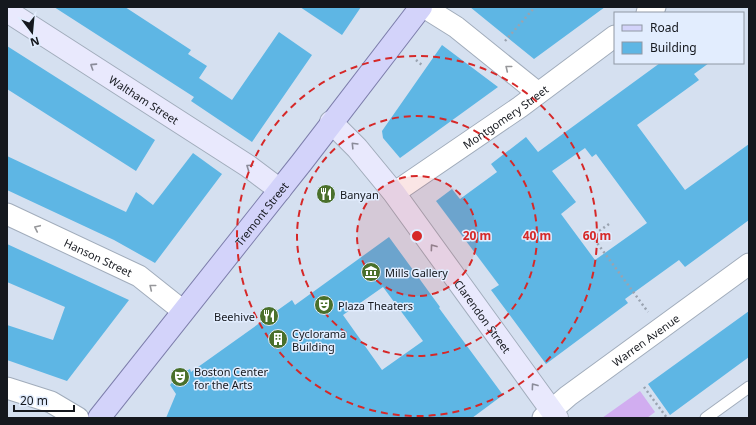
<svg xmlns="http://www.w3.org/2000/svg" width="756" height="425" viewBox="0 0 756 425" font-family="'Noto Sans',sans-serif">
<rect width="100%" height="100%" fill="#d5e0f0"/>
<!-- green -->
<path fill="#d1adf0" d="M640 391 655 412 647 418H602Z"/>
<!-- building -->
<path fill="#5eb6e4" fill-rule="evenodd" d="M54 7H125L191 50 188 54 207 66 199 78 232 100 279 32 312 55 252 142 191 101 194 97Z
M300 7H361L342 35Z
M470 7H605L534 59Z
M442 45 498 87 400 158 383 138 382 131Z
M7 46 155 140 136 171 7 89Z
M660 63H709L694 74 699 80 637 125 685 190 749 144V220L685 267 679 260 625 299 628 303 546 364 491 290 499 285 436 201 452 189 460 199 497 172 491 164 526 137 538 152ZM585 148 592 157 596 154 647 223 595 260 561 214 576 202 552 171Z
M193 153 222 174 155 263 114 240 7 190V156L126 212 136 192 153 205Z
M389 237 440 307 439 308 503 395 472 418H166L176 394 170 385 178 375 190 369 191 372 292 300 295 305ZM383 287 423 341 382 370 343 315Z
M7 244 129 300 67 381 7 360V325L53 340 65 307 7 282Z
M749 311V357L670 415 648 384Z"/>
<g fill="none" stroke-linecap="round" stroke-linejoin="round">
<!-- service casing -->
<g stroke="#a1acbb" stroke-width="13">
<path id="service" d="M706 418 749 387"/>
</g>
<!-- minor casing -->
<g stroke="#a1acbb" stroke-width="23">
<g id="minor">
<path d="M424 7 456 27 538 93"/>
<path d="M647 13 655 7"/>
<path id="s1" d="M394 193 520 107 615 36"/>
<path id="s2" d="M7 214 139 276 183 311"/>
<path d="M7 388 51 402 78 418"/>
<path id="s3" d="M543 418 568 396 749 264"/>
</g>
</g>
<!-- secondary casing -->
<g stroke="#a1acbb" stroke-width="24">
<g id="secondary">
<path id="s4" d="M7 11 248 166 280 190"/>
<path id="s5" d="M331 122 357 148 394 193 557 418"/>
</g>
</g>
<!-- primary casing -->
<g stroke="#7d7eab" stroke-width="24">
<g id="primary">
<path id="s6" d="M99 418 302 162 421 7"/>
</g>
</g>
<!-- path -->
<path stroke="#9aa3b0" stroke-width="2.5" stroke-dasharray="2 3" stroke-linecap="butt" d="M505 41 535 7
M416 60 423 66
M609 224 592 236 648 312
M644 387 667 418"/>
<!-- service -->
<use href="#service" stroke="#fff" stroke-width="11"/>
<!-- minor -->
<use href="#minor" stroke="#fff" stroke-width="21"/>
<!-- secondary -->
<use href="#secondary" stroke="#e9e9fd" stroke-width="22"/>
<!-- primary -->
<use href="#primary" stroke="#d3d3fa" stroke-width="22"/>
</g>
<!-- one-way arrows -->
<defs><path id="oneway-chevron" d="M-2-3.5L2.5 0L-2 3.5" fill="none" stroke-width="1.6" stroke-linecap="round" stroke-linejoin="round"/></defs>
<g stroke="#8a8b99">
<use href="#oneway-chevron" transform="translate(93 66) rotate(-147)"/>
<use href="#oneway-chevron" transform="translate(354 145) rotate(-134)"/>
<use href="#oneway-chevron" transform="translate(249 167) rotate(-145)"/>
<use href="#oneway-chevron" transform="translate(433 247) rotate(-126)"/>
<use href="#oneway-chevron" transform="translate(534 386) rotate(-126)"/>
</g>
<g stroke="#96979a">
<use href="#oneway-chevron" transform="translate(508 68) rotate(-141)"/>
<use href="#oneway-chevron" transform="translate(37 228) rotate(-155)"/>
<use href="#oneway-chevron" transform="translate(152 287) rotate(-141)"/>
</g>
<!-- distance rings -->
<circle cx="417" cy="236" r="60" fill="#d62828" fill-opacity=".12"/>
<g fill="none" stroke="#d62828" stroke-width="2" stroke-dasharray="7 5">
<circle cx="417" cy="236" r="60"/>
<circle cx="417" cy="236" r="120"/>
<circle cx="417" cy="236" r="180"/>
</g>
<!-- icons -->
<defs>
<g id="restaurant-disc" transform="scale(1)"><circle r="9.5" fill="#4a702b" stroke="#e2edfe"/><path d="M-5-6h1v4h1v-4h1v4h1v-4h1v5L-1.5 .5V6h-2V.5L-5-1ZM5-6V6H3V1.5H1.5Q1.5-4 5-6Z" fill="#fff"/></g>
<g id="museum-disc" transform="scale(1)"><circle r="9.5" fill="#4a702b" stroke="#e2edfe"/><path d="M0-6L6-3V-2H-6V-3ZM-5-1h2V3h-2ZM-1-1h2V3h-2ZM3-1h2V3H3ZM-6 4H6V6H-6Z" fill="#fff"/></g>
<g id="theatre-disc" transform="scale(1)"><circle r="9.5" fill="#4a702b" stroke="#e2edfe"/><path d="M-5-5.5Q0-4 5-5.5V0Q5 5 0 6Q-5 5-5 0ZM-3.3-2.5H-1v1.5H-3.3ZM1-2.5H3.3v1.5H1ZM-2.8 1Q0 5.5 2.8 1Z" fill="#fff"/></g>
<g id="building-disc" transform="scale(1)"><circle r="9.5" fill="#4a702b" stroke="#e2edfe"/><path d="M-4-6H4V6H1V3H-1V6H-4ZM-2.5-4.3h1.7v1.8h-1.7ZM.8-4.3h1.7v1.8H.8ZM-2.5-1h1.7V.8h-1.7ZM.8-1h1.7V.8H.8Z" fill="#fff"/></g>
</defs>
<g fill-rule="evenodd">
<use href="#restaurant-disc" x="326" y="194"/>
<use href="#museum-disc" x="371" y="272"/>
<use href="#theatre-disc" x="324" y="305"/>
<use href="#restaurant-disc" x="269" y="316"/>
<use href="#building-disc" x="278" y="339"/>
<use href="#theatre-disc" x="180" y="377"/>
</g>
<g text-anchor="middle" dominant-baseline="central" stroke-width="3" stroke-linejoin="round" paint-order="stroke">
<!-- street labels -->
<g font-size="11" fill="#15181e" stroke="#e2edfe">
<text stroke="none"><textPath href="#s4" startOffset="163">Waltham Street</textPath></text>
<text stroke="none"><textPath href="#s1" startOffset="135">Montgomery Street</textPath></text>
<text stroke="none"><textPath href="#s6" startOffset="261">Tremont Street</textPath></text>
<text stroke="none"><textPath href="#s2" startOffset="101">Hanson Street</textPath></text>
<text stroke="none"><textPath href="#s5" startOffset="247">Clarendon Street</textPath></text>
<text stroke="none"><textPath href="#s3" startOffset="129">Warren Avenue</textPath></text>
</g>
<!-- poi labels -->
<g font-size="11" fill="#15181e" stroke="#e2edfe" text-anchor="start">
<text x="340" y="194">Banyan</text>
<text x="385" y="272">Mills Gallery</text>
<text x="338" y="305">Plaza Theaters</text>
<text x="255" y="316" text-anchor="end">Beehive</text>
<text x="292" y="333">Cyclorama<tspan x="292" dy="13">Building</tspan></text>
<text x="194" y="371">Boston Center<tspan x="194" dy="13">for the Arts</tspan></text>
</g>
</g>
<circle cx="417" cy="236" r="6" fill="#d62828" stroke="#e2edfe" stroke-width="2"/>
<g font-size="12" text-anchor="middle" font-weight="bold" fill="#d62828" stroke="#e2edfe" stroke-width="3" stroke-linejoin="round" paint-order="stroke">
<text x="477" y="240">20 m</text>
<text x="537" y="240">40 m</text>
<text x="597" y="240">60 m</text>
</g>
<!-- border -->
<rect width="756" height="425" fill="none" stroke="#15181e" stroke-width="16"/>
<!-- legend -->
<rect x="614" y="12" width="130" height="52" fill="#e2edfe" stroke="#9098a4"/>
<rect x="622" y="25" width="20" height="6" fill="#d3d3fa" stroke="#9098a4"/>
<text x="650" y="32" font-size="12" fill="#15181e">Road</text>
<rect x="622" y="42" width="20" height="12" fill="#5eb6e4" stroke="#9098a4"/>
<text x="650" y="52" font-size="12" fill="#15181e">Building</text>
<!-- north arrow -->
<g transform="translate(32 32) rotate(164)" stroke="#e2edfe" stroke-width="3" paint-order="stroke">
<path d="M0-3L7 15L0 10L-7 15Z" fill="#15181e"/>
<text y="-6" font-size="11" font-weight="bold" text-anchor="middle" fill="#15181e">N</text>
</g>
<!-- scale -->
<path d="M14 405v6h60v-6" fill="none" stroke="#15181e" stroke-width="2"/>
<text x="20" y="405" font-size="12" fill="#15181e" stroke="#e2edfe" stroke-width="3" paint-order="stroke">20 m</text>
</svg>
